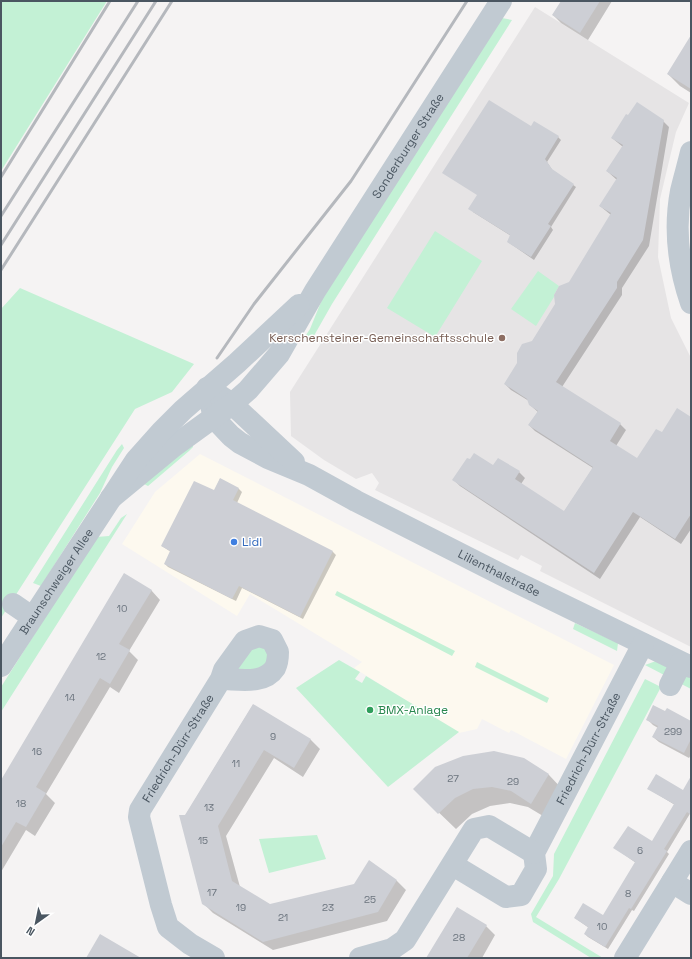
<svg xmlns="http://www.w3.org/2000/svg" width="692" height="959" viewBox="0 0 692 959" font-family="'Space Grotesk',sans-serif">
<rect width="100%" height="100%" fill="#f5f3f3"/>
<!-- commercial -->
<path fill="#fdf9ef" d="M200 454 614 665 566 759 511 730 509 733 482 719 477 729 459 733 354 668 362 662 250 594 237 616 122 544 155 492Z"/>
<!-- education -->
<path fill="#e6e4e5" d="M535 7 689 103 676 132 660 199 658 257 671 318 691 358V647L540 571 542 566 521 555 518 560 375 490 379 483 372 473 356 479 324 460 291 436 290 392Z"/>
<!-- green -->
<path fill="#c3f1d5" d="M1 1H107L1 171Z
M502 18 512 20 332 304 311 341 304 338 310 329 323 297Z
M435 231 482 261 435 337 387 308Z
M538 271 559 286 554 295V297L536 326 511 309Z
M20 288 194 364 172 392 135 409 1 618V309Z
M122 444 124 448 112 467 100 493 41 586 33 583 117 450Z
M193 445V447L189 451 148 486 144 484 149 477Z
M127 514 1 712V687L96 537 109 536 121 518Z
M337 591 455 651 452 656 335 595Z
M575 623 618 643 617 651 573 629Z
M260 646 268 651 270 660 264 669 229 672 251 648Z
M339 660 360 672 355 679 362 683 366 676 459 732 388 787 296 688Z
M656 661 691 677V689L645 665Z
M477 662 549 698 547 703 475 667Z
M645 679 661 687 559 879 536 917 603 958H591L533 922 531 914 553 876 554 854Z
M317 835 326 859 269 873 259 839Z"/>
<!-- shadow -->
<path fill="#0003" d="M562 1H612L588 40 561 23 553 15Z
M691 37V93L680 86 668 74Z
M663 121 669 127 649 246 622 288V295L562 387 620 424 626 430 616 446 637 460 662 433 691 419V529L681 544 640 517 600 579 460 486 454 480 494 466 519 472 525 478 521 484 564 512 593 468 535 431 529 425 538 412 530 405 529 401 511 390 505 384 570 283 611 215 600 206 617 180 607 171 623 147 612 138Z
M531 128 558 137 561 140 547 162 553 171 576 187 551 227 553 230 534 260 508 242 511 236 473 212Z
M220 479 239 489 242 492 237 503 333 552 336 555 303 619 242 588 236 601 168 567 165 564 171 552 162 546 214 492Z
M151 590 160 600 129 651 138 660 119 693 110 687 46 794 55 803 35 836 26 830 1 872V782Z
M253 705 311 740 320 749 303 777 274 758 226 836 240 887 269 905 355 885 369 862 397 881 406 890 387 921 273 950 213 913 203 903 182 821Z
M647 719 691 722V755L689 758 659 742 653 737 658 728 653 725Z
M524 759 549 775 565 792 548 819 528 807 510 803 490 806 472 814 456 829 431 805Z
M652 791 691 796V812L667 852 669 854 634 911 632 910 608 949 588 937 585 934 589 928 575 918 603 917 636 863 615 848 652 843 675 805Z
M486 926 495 935 482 958H427Z"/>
<!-- building -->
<path fill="#cdcfd5" d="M561 1H600L580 33 552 15Z
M691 35V89L667 74Z
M489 100 531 126 534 121 559 136 545 159 552 169 574 184 548 224 551 226 531 257 507 242 510 235 468 209 477 195 442 173Z
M637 102 664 120 643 240 617 282V288L556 382 621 423 610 441 637 458 656 429 662 432 677 408 691 417V514L675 539 633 512 594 573 452 480 467 458 470 459 474 453 493 465 498 458 520 471 515 479 564 511 593 467 528 425 538 411 529 405 527 399 504 384 517 363V353L522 344 532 341 555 304 554 295 559 286 569 282 611 213 599 206 617 178 606 171 623 145 611 138 626 114 628 115Z
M220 478 239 488 233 500 333 551 300 617 239 586 232 599 164 564 170 551 161 546 194 481 214 490Z
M124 573 152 590 119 644 130 650 110 684 100 678 36 787 46 793 26 827 16 822 1 847V780Z
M253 704 311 739 294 768 264 750 218 826 232 881 270 904 354 884 369 860 397 880 378 912 263 942 202 904 179 815H185Z
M653 705 665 711 667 708 691 721V739L684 753 652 737 658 726 646 720Z
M494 751 524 758 549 774 531 804 511 791 492 787 473 789 455 798 438 814 413 789 435 767 463 756Z
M656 774 683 790 691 776V815L687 812 664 849 667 851 631 909 629 908 605 947 584 934 588 927 574 918 583 903 603 915 635 862 613 848 628 826 652 841 674 804 647 789Z
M457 907 487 925 467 958H426Z
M100 934 141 958H86Z"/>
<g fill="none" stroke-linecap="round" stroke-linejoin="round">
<!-- minor -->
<g stroke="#c1cad2" stroke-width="22">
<path d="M691 152C688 165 684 178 681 191 674 228 679 268 691 303"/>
<path id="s1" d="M207 388 214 418 231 436 240 443 268 458 309 475 356 501 506 577 691 667"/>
<path d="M220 396 232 404 294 462"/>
<path id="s2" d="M111 498 174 446 232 404 248 390 279 354 315 291 501 1"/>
<path d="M13 604 32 617"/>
<path id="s3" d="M1 666 136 460 161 432 183 410 237 363 299 305"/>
<path d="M670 685 681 663"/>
<path id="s4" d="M453 865 506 897 521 895 536 869 534 853 643 644"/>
<path d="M672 882 691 894"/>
<path id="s5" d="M214 958 190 944 168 927 161 905 139 817 140 810 221 679 224 670 245 641 259 636 272 640 278 652C278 657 277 664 275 668 264 685 238 679 221 679"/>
<path d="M360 958 392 949 405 940 474 829 489 826 534 853"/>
<path d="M625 958 691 851"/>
</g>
<!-- rail -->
<path stroke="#b5b8bd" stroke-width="3" d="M1 177 110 1
M1 216 138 1
M1 245 156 1
M1 270 172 1
M217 358 254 304 351 181 377 141 467 1"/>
</g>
<!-- markers -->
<circle fill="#8d6e63" stroke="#fff" stroke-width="1.5" cx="502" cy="338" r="4"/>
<circle fill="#3f7fe0" stroke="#fff" stroke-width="1.5" cx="234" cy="542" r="4"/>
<circle fill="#2e9e5b" stroke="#fff" stroke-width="1.5" cx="370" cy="710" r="4"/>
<g text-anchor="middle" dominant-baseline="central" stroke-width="3" stroke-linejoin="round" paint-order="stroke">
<!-- number labels -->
<g font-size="10" fill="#6b747e">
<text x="122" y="608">10</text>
<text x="101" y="656">12</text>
<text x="70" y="697">14</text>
<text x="673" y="731">299</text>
<text x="273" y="736">9</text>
<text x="37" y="751">16</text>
<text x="236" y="763">11</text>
<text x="453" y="778">27</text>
<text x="513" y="781">29</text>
<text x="21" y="803">18</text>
<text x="209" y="807">13</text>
<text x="203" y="840">15</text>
<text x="640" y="850">6</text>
<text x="212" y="892">17</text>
<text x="628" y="893">8</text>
<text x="370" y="899">25</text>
<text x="241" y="907">19</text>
<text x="328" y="907">23</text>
<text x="283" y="917">21</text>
<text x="602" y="926">10</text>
<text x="459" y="937">28</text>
</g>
<!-- street labels -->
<g font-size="12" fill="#4a5661" stroke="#fff">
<text stroke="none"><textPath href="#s2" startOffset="467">Sonderburger Straße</textPath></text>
<text stroke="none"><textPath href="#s1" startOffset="357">Lilienthalstraße</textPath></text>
<text stroke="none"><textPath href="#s3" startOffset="101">Braunschweiger Allee</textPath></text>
<text stroke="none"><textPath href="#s5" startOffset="249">Friedrich-Dürr-Straße</textPath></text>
<text stroke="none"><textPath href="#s4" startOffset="241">Friedrich-Dürr-Straße</textPath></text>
</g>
<!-- education labels -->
<g font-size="12" fill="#785e54" stroke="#fff" text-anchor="end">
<text x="494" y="338">Kerschensteiner-Gemeinschaftsschule</text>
</g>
<!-- shop labels -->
<g font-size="12" fill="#366cbe" stroke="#fff" text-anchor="start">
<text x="242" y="542">Lidl</text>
</g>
<!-- leisure labels -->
<g font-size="12" fill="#27864d" stroke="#fff" text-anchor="start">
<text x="378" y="710">BMX-Anlage</text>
</g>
</g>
<!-- border -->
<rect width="692" height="959" fill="none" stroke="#4a5661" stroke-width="4"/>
<!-- north arrow -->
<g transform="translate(36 923) rotate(213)" stroke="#ffffff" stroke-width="3" paint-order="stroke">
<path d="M0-3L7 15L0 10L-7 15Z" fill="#4a5661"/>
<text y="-6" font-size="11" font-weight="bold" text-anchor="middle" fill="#4a5661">N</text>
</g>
</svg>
